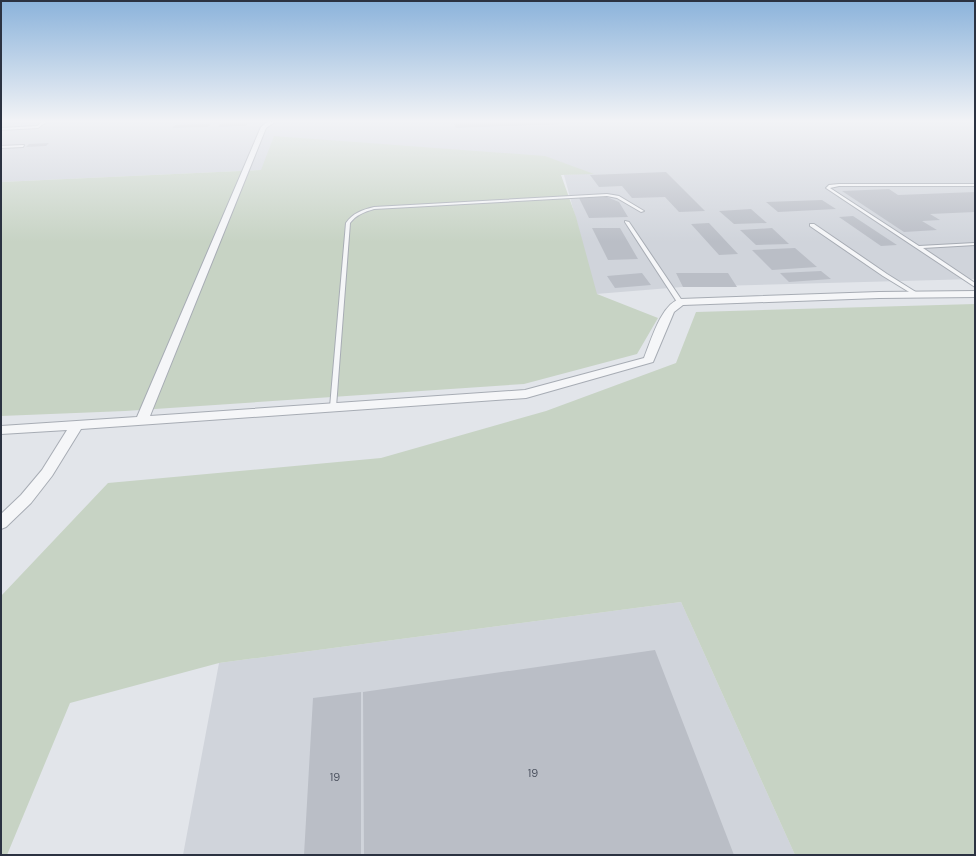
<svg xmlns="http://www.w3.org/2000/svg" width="976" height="856" viewBox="0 0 976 856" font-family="'DM Sans',sans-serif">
<rect width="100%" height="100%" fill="#e2e5ea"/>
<!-- built -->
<path fill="#d0d4db" d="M1 122H975V279L682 287 596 294 564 175 592 173 261 170 1 182Z
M681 602 795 855H183L219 663Z"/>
<!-- green -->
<path fill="#c7d3c4" d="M274 136 545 156 594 174 561 175 576 217 597 294 658 318 637 354 524 384 125 411 1 416V182L261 170Z
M975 304V855H795L681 602 219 663 70 703 7 855H1V596L108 483 381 458 546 411 676 363 696 312Z"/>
<!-- building -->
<path fill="#babec6" d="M497 122H560V124L456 128 454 124Z
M248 123 246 126 218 127 220 124Z
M211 124 208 127 172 128 175 125Z
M49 143 46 146 26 147 29 144Z
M666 172 705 211 679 212 665 197 632 198 622 186 599 187 590 175Z
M889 189 898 195 975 192V212L930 214 940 220 922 221 937 230 904 232 842 191Z
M607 197 619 202 628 217 589 218 579 198Z
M822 200 836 209 778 212 766 202Z
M751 209 767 223 734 224 719 211Z
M853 216 897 245 881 246 839 217Z
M709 223 738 254 719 255 691 224Z
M592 228H620L638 259 608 260Z
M772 228 789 244 756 245 740 230Z
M795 248 817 267 772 270 752 250Z
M821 271 831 279 789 282 780 273Z
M642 273 651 285 615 288 607 276Z
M676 273H728L737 287H683Z
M655 650 734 855H364L363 692Z
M361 692V855H304L313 698Z"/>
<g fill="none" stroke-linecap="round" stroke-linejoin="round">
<!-- lane casing -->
<g stroke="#a7acb4" stroke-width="2">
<path id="lane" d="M42 122H46L38 128 1 130V128L37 126Z
M24 145 23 147 1 148V146Z
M839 184H975V186H839L830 188 919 246 975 243V245L923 248 975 283V287L826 188 829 185Z
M607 194 619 196 644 211 641 212 617 198 607 196 374 209C364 212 356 215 350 223L336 407 335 408H331L330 407 346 223C353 213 362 210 374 207Z
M625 221 629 222 683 302 682 303H678L677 302 625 222Z
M810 224H814L887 274 919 294 918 295H914L883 276 810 226Z"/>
</g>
<!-- street casing -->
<g stroke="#a7acb4" stroke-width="2">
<path id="street" d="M267 122H275L266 128 150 416 525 390 644 358C651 341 661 304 680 299L879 292 975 291V297L879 298 683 305 674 312 653 362 526 398 81 429 52 476 31 503 6 527 1 529V514L21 495 42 470 67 430 1 434V426L137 417 261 127Z"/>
</g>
<!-- lane -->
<use href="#lane" fill="#f5f6f8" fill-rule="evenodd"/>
<!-- street -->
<use href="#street" fill="#f5f6f8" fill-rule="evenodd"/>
<!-- rail -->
<path stroke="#7d8492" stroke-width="1.5" stroke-dasharray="1 2" stroke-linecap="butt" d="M1 122H3"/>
</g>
<!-- sky -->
<linearGradient id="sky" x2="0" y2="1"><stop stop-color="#8bb3db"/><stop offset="0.5" stop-color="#f2f3f6"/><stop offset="1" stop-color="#f2f3f6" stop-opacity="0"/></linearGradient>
<rect width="976" height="242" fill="url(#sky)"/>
<g text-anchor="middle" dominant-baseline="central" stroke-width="3" stroke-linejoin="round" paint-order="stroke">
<!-- near-number labels -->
<g font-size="11" fill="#4f5562">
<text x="533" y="773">19</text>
<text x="335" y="777">19</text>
</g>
</g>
<!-- border -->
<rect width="976" height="856" fill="none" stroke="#2b3241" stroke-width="4"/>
</svg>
